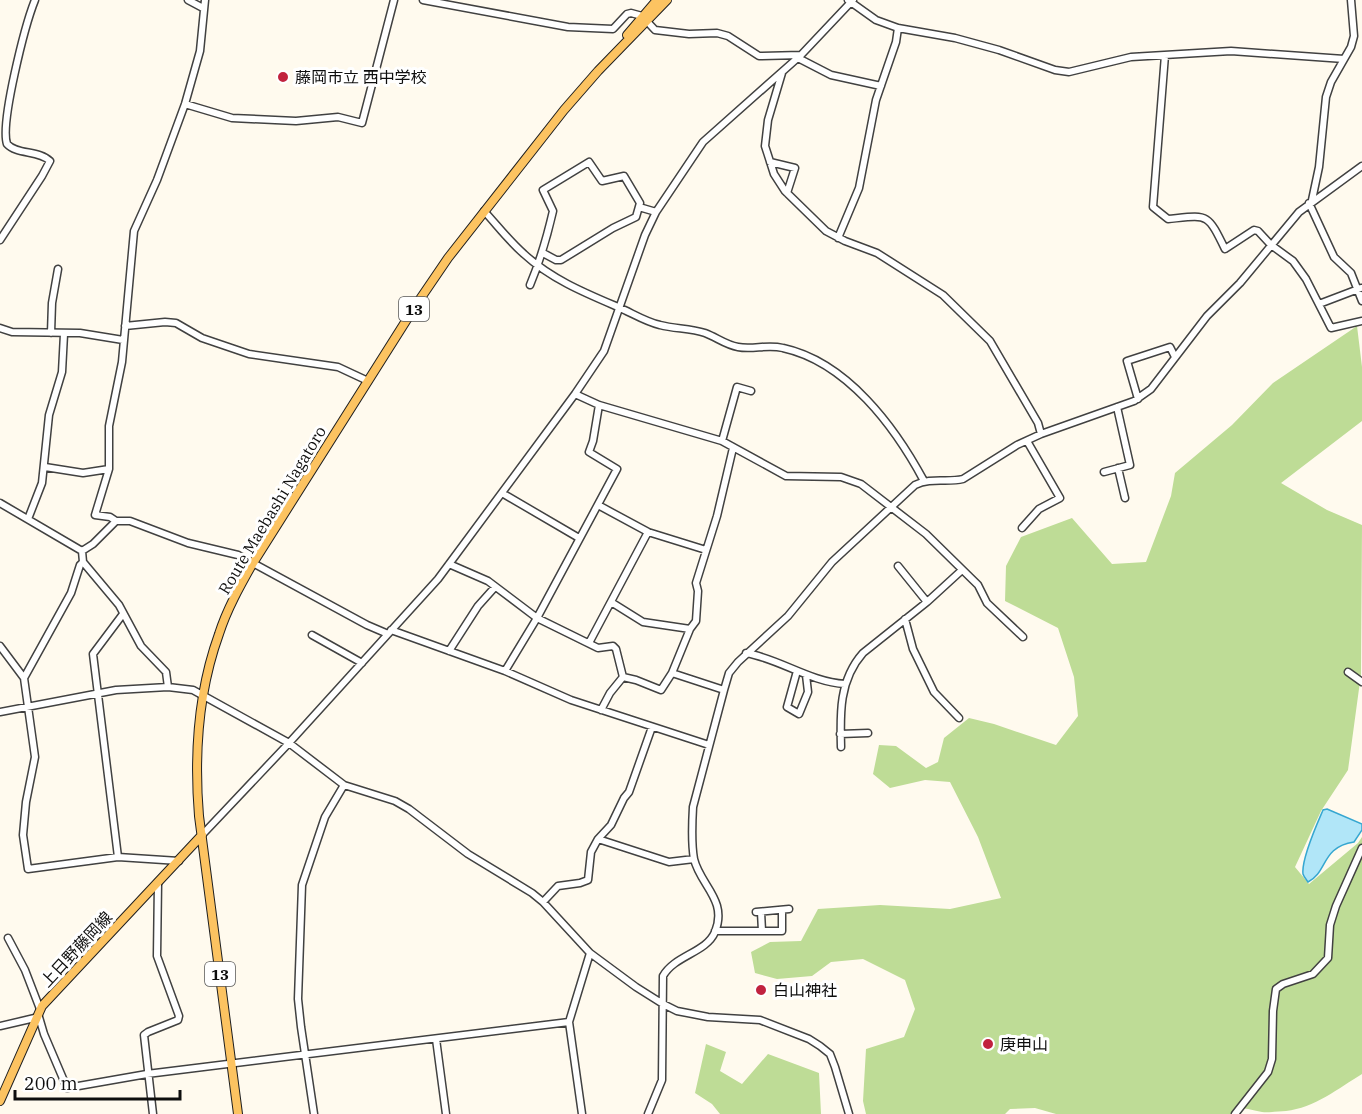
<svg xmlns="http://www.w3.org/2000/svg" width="1362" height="1114" viewBox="0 0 1362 1114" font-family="'IBM Plex Serif','Noto Sans JP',serif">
<rect width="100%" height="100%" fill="#fffaee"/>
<!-- forest -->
<path fill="#bedc96" d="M1357 326 1362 367V421L1281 483 1327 510 1362 525 1361 674 1348 770 1321 811 1295 867 1309 884 1358 843 1362 837V1074C1339 1088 1314 1108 1286 1111 1279 1111 1269 1113 1262 1112 1250 1110 1242 1104 1232 1114H1056L1035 1108 1010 1109 1005 1114H866L863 1101 866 1049 904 1037 915 1009 905 980 863 959 831 962 812 976 777 979 755 973 751 952 770 942 801 941 818 909 880 905 950 909 1001 898 978 837 950 782 925 780 890 788 873 774 879 745 896 746 926 768 938 762 944 738 969 718 994 724 1056 745 1078 716 1074 677 1058 628 1005 601 1006 566 1021 537 1072 518 1112 564 1146 562 1171 496 1175 473 1232 425 1273 383Z
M706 1044 726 1052 720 1071 742 1084 768 1054 819 1073 821 1114H720L712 1104 695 1093Z"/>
<!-- water -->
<path fill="#b1e6f8" stroke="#36a7d1" stroke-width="1.5" d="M1327 809 1362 824V830L1354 842C1321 847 1328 872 1308 882 1306 879 1304 877 1303 874 1301 859 1317 824 1323 810Z"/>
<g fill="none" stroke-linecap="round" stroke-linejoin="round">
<!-- minor casing -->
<g stroke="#414141" stroke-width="9">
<path id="minor" d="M188 0 203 8
M423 0 568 27 613 29 627 14 631 13 642 16 655 30 689 34 717 33 728 36 759 56 801 55
M848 0 876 20 898 28 955 38 999 50 1055 70 1069 72 1131 57 1231 51 1344 59
M1165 55 1153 207 1168 219C1208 215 1207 212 1225 249L1254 230 1258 231 1271 245 1293 261 1306 279 1331 328 1362 321
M798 58 831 75 881 86
M782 73 768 120 765 146 774 174 785 191 826 231 845 241 877 253 943 295 990 341 1038 423 1041 434
M185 104 232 118 296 121 338 117 362 123 394 0
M770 162 795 168 787 193
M1312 200 1319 167 1326 97 1331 82 1351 47 1354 36 1351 0
M1309 203 1334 257 1351 273 1362 301
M639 207 656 212
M484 211C497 225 509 241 524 254 551 279 585 293 618 307 632 313 646 322 660 325 675 329 690 328 705 333 716 337 726 345 738 347 753 350 767 344 783 348 847 362 895 427 924 481
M838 238 859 188 876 100 896 42 898 28
M0 240 42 176 50 161C39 150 17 155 7 144 0 123 25 25 35 0
M530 285C540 261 547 237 553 211L543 190 589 162 602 181 624 176 640 203 636 217 613 228 561 260H556L543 253
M1319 304 1361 288
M125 326 165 322 176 323 202 338 249 354 338 367 368 381
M0 328 12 332 80 333 123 340
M51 333 52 303 58 269
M575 394 599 405 722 441 786 476 841 477 861 484 926 534 978 585 987 603 1023 637
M1138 399 1127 361 1170 347 1175 357
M722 441 737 387 751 391
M45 467 83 473 109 469
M1118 468 1125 498
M1104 472 1130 465 1117 407
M502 493 579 538
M0 503 82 551
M598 505 648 532 706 550
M28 519 42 483 49 415 62 372 64 334
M116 521 110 517 95 515 109 469V426L122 362 134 231 157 180 185 104 200 51 205 0
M1022 528 1039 509 1060 498 1027 441
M82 551 93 544 116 521H130L188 543 238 555 367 625 388 634
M82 551 83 562 119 605 141 646 166 672 168 687
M449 564 488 581 537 618 598 648 613 646 616 649 623 677
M898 566 927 602
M611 602 643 622 690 629
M905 619 913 649 934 692 959 718
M391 630 505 671 571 700 709 745
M312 635 362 663
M589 643 648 532
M0 646 24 678 35 757 26 802 23 835 28 869 118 857 179 861
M449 651 478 606 495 587
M746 653C780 659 810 682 845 684
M505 671 537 618 617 469 589 452 593 441 599 405
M797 671 787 707 799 714 808 692 806 675
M1348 672 1362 682
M672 673 724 690
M623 677 636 680 661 690 672 673 690 629 696 621 698 591 696 583 717 516 733 448
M24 678 71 593 80 565 83 562
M601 710 610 693 623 677
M0 712 116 690 168 687 193 690 289 743 344 785 395 801 409 809 468 854 532 893 543 902 590 953 636 987 663 1004 677 1011 708 1017 760 1020 809 1039 820 1046 830 1054 835 1067 849 1114
M840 734 868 733
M841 747C840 714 839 680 863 653L927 602 962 570
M202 835 289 743 438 579 575 394 604 351 645 235 656 212 703 142 801 55 853 0
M598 839 669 862 694 859
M118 857 93 654 123 614
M543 902 558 886 580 883 588 880 591 852 598 839 611 825 624 798 629 792 652 727
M756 912 789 909
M761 912 762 931
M715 931H782V910
M8 938 25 970 40 1009
M0 1026 39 1017 44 1034 67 1088 147 1074 569 1022
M436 1039 446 1114
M153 1114 144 1035 148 1032 178 1020 179 1016 157 956 158 882
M314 1114 301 1027 298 999 302 885 325 817 344 785
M582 1114 569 1022 590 953
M648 1114 662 1080 663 976C675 955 706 953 715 932 728 900 700 885 694 859 691 842 692 824 693 807L724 690 729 673 738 662 788 616 832 562 915 485C931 477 947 483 963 479L1017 445 1041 434 1134 401 1151 389 1207 316 1240 283 1299 212 1362 166
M1235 1114 1268 1072 1272 1059 1273 1011 1276 989 1283 984 1313 974 1328 958 1330 925 1336 906 1362 848"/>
</g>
<!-- major casing -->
<g stroke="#1f1f1f" stroke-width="10">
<path id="major" d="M627 35 657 0
M0 1101 42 1006 202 835
M238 1114 199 816C194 755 198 692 219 634 227 609 240 586 253 563L416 305 448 258 564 110 598 71 667 0"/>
</g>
<!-- minor -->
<use href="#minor" stroke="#fff" stroke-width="6"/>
<!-- major -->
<use href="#major" stroke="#fcc361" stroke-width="8"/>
</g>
<!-- markers -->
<g fill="#c1223e" stroke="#fff" stroke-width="2">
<circle cx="283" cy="77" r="6"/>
<circle cx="761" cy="990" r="6"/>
<circle cx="988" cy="1044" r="6"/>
</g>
<g text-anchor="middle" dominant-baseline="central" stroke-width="6" stroke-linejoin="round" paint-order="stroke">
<!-- shield labels -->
<g fill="#fff" stroke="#565656" stroke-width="1.5">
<rect x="399" y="297" width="30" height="24" rx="4.5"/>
<rect x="205" y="962" width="30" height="24" rx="4.5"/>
</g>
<g font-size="15" font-weight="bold" fill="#0e0e0e">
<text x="414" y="309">13</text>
<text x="220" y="974">13</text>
</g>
<!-- poi labels -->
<g font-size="16" fill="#0e0e0e" stroke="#fff" text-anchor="start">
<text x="295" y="77">藤岡市立 西中学校</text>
<text x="773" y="990">白山神社</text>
<text x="1000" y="1044">庚申山</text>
</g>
<!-- street labels -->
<g font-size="16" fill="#0e0e0e" stroke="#fff">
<text transform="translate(272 510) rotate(-59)">Route Maebashi Nagatoro</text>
<text transform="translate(76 949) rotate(-47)">上日野藤岡線</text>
</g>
</g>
<!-- scale -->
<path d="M15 1090v9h165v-9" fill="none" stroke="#0e0e0e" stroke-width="3"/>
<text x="24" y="1090" font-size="18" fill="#0e0e0e" stroke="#ffffff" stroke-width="4.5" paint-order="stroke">200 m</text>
</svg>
